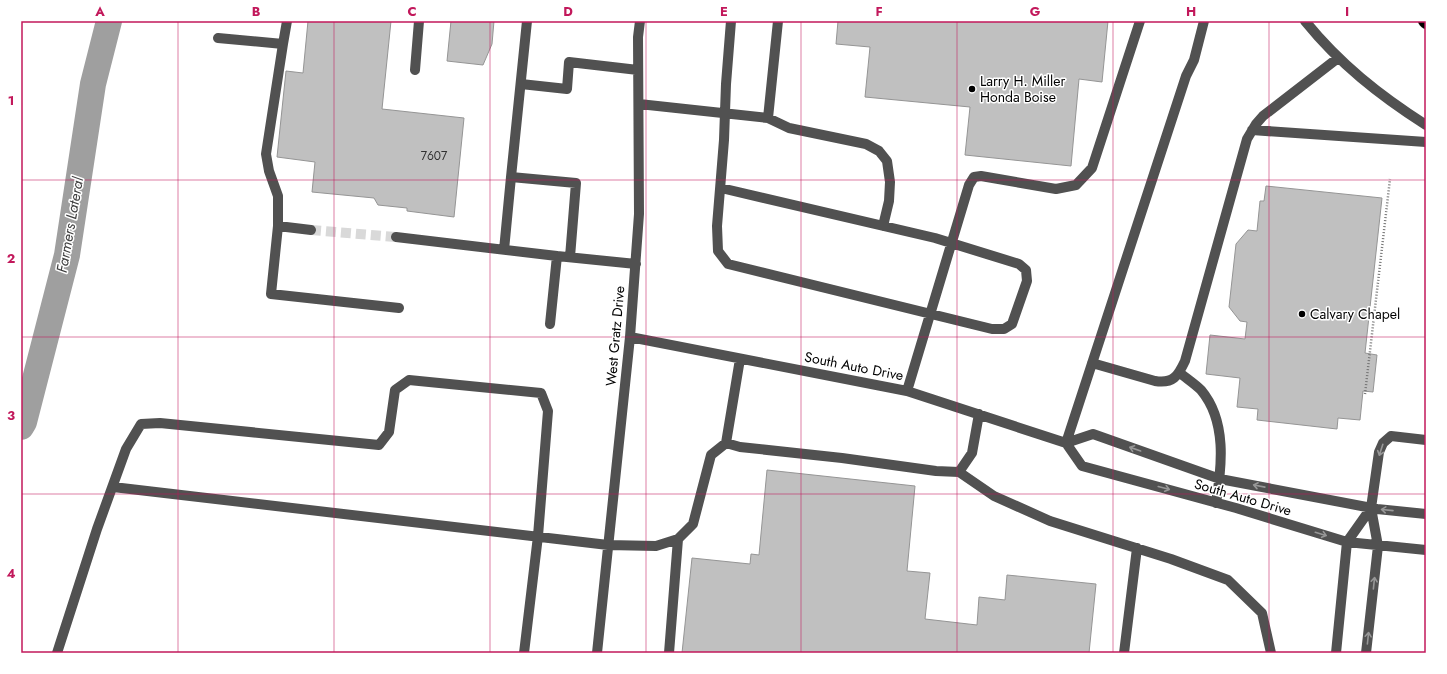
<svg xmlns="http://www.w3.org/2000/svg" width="1447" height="674" viewBox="0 0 1447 674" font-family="Jost,sans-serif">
<rect width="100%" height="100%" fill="#fff"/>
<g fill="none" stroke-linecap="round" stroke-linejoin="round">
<!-- canal -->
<path stroke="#9f9f9f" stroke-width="26" d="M21 427 24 422 67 255 93 84 109 21"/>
</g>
<!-- building -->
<path fill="#c0c0c0" stroke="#959595" d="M308 21H391L382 109 464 118 454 217 407 211V208L378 205 374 198 312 192 315 162 277 157 286 71 303 73Z
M451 21H494L492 44 483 65 447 61Z
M838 21H1108L1102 82 1079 79 1071 166 965 155 970 107 865 97 870 47 836 44Z
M1266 186 1382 198 1365 353 1377 355 1373 392 1363 391 1360 420 1338 418 1337 429 1257 420 1258 409 1237 407 1240 378 1206 374 1210 335 1245 339 1247 322 1240 321 1229 307 1236 244 1248 230 1257 231 1260 201H1264Z
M767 470 915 486 907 571 930 573 925 619 977 625 979 597 1005 600 1007 575 1096 584 1089 653H682L692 558 750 564 751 554 759 555Z"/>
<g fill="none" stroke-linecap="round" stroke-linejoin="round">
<!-- minor-tunnel -->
<path stroke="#d9d9d9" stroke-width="10" stroke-dasharray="10 5" stroke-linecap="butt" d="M311 230 396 237"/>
<!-- highway casing -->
<g stroke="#dbdbdb" stroke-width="13">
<path id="highway" d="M1424 21 1426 23"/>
</g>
<!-- path -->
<path stroke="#737373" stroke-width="2.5" stroke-dasharray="1 2" stroke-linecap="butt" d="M1365 394 1390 179"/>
<!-- minor -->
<path stroke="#515151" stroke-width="10" d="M287 21 283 44 266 154 269 171 278 196V226L271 294 399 308
M1305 21C1340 64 1379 95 1426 125
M218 38 283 44
M415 70 419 21
M521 84 567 89 569 62 638 70
M639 104 768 118 789 128 866 144 879 151 887 161 890 182 889 201 883 226
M768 118 778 21
M1252 130 1426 142
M511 177 527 21
M721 188 935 238 1019 264 1026 270 1027 281 1012 324 1004 329H992L728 264 718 251 717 226 724 140 726 84 731 21
M278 226 311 230
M396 237 557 256
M504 250 511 177 576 183 570 257
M550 324 557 256 636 264
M630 337 907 391 1066 443 1186 76 1194 60 1204 21
M740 359 726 443 740 447 842 458 936 471 959 472 972 453 979 414
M1092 363 1155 381C1173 384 1178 376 1185 361L1247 139 1256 124 1263 116 1338 58
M1180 373C1186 378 1195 384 1201 390 1227 421 1222 466 1216 503
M907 391 969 185 974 177 981 176 1056 189 1076 185 1092 168 1140 21
M959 472 994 496 1050 521 1171 559 1228 580 1262 613 1271 653
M113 487 608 545 656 546 678 539 693 524 711 455 726 443
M1371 508 1379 452 1383 443 1391 436 1426 440
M1426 514 1377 509 1220 479 1093 434 1066 443 1082 466 1236 508 1347 542 1426 550
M57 653 97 529 126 449 141 424 160 423 379 445 389 432 395 390 409 380 541 393 548 411 538 536 524 653
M597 653 630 337 639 214 638 37 640 21
M669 653 678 539
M1124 653 1137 548
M1336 653 1347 542 1371 508 1378 546 1366 653"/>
<!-- highway -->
<use href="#highway" stroke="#000" stroke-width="12"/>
</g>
<!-- one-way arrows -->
<defs><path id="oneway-shaft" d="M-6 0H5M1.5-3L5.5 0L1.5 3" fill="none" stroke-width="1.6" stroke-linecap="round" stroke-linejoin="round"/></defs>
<g stroke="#979797">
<use href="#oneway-shaft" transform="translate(1135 449) rotate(-161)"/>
<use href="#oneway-shaft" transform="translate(1381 450) rotate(108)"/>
<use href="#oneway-shaft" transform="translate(1259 486) rotate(-169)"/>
<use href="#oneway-shaft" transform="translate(1164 488) rotate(15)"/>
<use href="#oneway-shaft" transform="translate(1387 510) rotate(-174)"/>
<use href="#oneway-shaft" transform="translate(1321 534) rotate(17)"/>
<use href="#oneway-shaft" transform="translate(1374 583) rotate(-84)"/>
<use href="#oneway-shaft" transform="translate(1368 638) rotate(-84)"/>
</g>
<!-- grid -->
<path fill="none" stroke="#c2185b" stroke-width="1" stroke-opacity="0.55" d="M178 21V653M334 21V653M490 21V653M646 21V653M801 21V653M957 21V653M1113 21V653M1269 21V653M21 180H1426M21 337H1426M21 494H1426"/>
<!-- markers -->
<g fill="#000" stroke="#fff" stroke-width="1.5">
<circle cx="972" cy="89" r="4"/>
<circle cx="1302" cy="314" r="4"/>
</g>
<g text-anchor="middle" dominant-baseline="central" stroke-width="3" stroke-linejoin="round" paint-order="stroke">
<!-- number labels -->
<g font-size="12" fill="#303030">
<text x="434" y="156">7607</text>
</g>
<!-- poi labels -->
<g font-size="14" fill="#000" stroke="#fff" text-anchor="start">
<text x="980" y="81">Larry H. Miller<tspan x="980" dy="16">Honda Boise</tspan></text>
<text x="1310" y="314">Calvary Chapel</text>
</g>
<!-- street labels -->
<g font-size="14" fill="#000" stroke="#fff">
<text transform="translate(615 336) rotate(-85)">West Gratz Drive</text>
<text transform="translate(854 366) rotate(11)">South Auto Drive</text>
<text transform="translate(1243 497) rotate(16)">South Auto Drive</text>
</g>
<!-- water labels -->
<g font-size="15" font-style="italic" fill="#404040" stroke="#fff">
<text transform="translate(70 225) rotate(-80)">Farmers Lateral</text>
</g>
</g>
<!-- border -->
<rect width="1447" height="674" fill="none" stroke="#ffffff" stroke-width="44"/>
<rect x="22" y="22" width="1403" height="630" fill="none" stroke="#c2185b" stroke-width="1.5"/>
<g font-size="13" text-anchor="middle" font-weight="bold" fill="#c2185b">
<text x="100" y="16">A</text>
<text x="256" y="16">B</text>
<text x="412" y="16">C</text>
<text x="568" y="16">D</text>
<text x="724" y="16">E</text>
<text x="879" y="16">F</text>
<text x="1035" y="16">G</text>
<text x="1191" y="16">H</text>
<text x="1347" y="16">I</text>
<text x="11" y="105">1</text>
<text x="11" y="263">2</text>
<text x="11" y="420">3</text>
<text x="11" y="578">4</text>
</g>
</svg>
